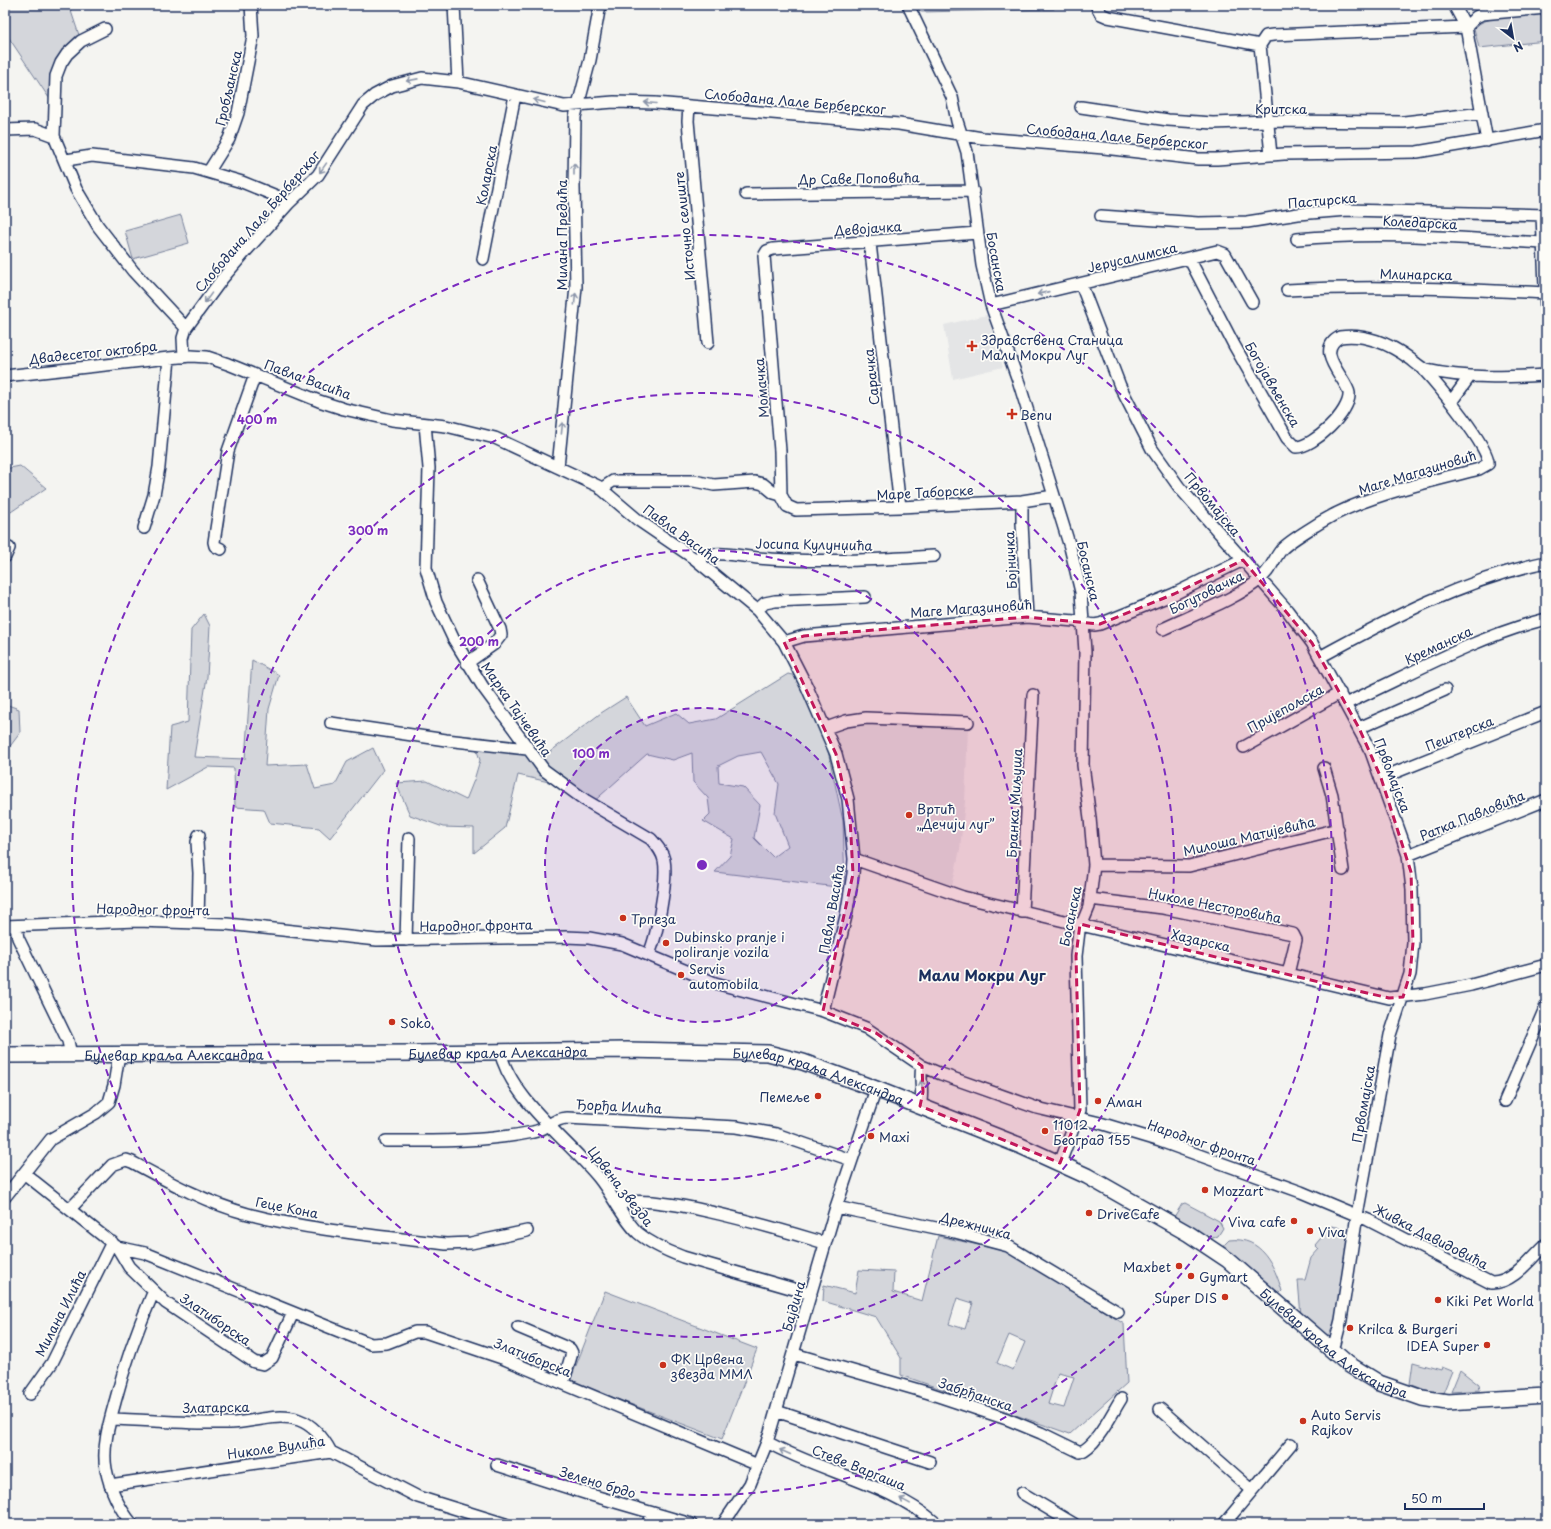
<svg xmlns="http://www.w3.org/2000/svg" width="1551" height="1529" viewBox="0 0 1551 1529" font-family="'Playpen Sans',sans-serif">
<rect width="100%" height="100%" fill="#f4f4f1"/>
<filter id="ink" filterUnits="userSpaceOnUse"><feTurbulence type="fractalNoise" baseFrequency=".025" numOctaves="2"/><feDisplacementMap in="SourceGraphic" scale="8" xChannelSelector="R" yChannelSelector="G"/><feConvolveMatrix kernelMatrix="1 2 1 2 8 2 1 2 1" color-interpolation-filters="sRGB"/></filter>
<g filter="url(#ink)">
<!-- built -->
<path fill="#e4e5e6" d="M987 315 1003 367 953 379 944 325Z
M898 723 968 728 965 802 960 849 952 886 858 854 831 729 855 724Z"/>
<!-- green -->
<path fill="#d4d6db" stroke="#78829c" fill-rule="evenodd" d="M5 5H69L81 41 61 63 55 107 5 32Z
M915 5H1054V9L921 12Z
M1546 13V41L1479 48 1474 28C1486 14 1528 15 1546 13Z
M181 215 189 243 133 259 125 231Z
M20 466 46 488 5 516V469Z
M204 614 210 626 207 677 194 757 245 759 252 660 279 675 269 709 265 766 307 764 315 789 335 785 347 762 373 748 383 770 330 838 319 828 270 823 264 809 235 807 234 768 208 767 166 790 170 727 188 722 191 630Z
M788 674 796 676 822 732 828 751 843 821 845 888 715 872 730 856 734 839 703 821 710 814 708 798 693 782 692 753 673 760 647 754 591 804 562 785 518 775 505 828 474 853V828L443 827 410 815 396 783 427 781 466 800 474 780 480 760 474 742 527 749 538 761 601 713 626 697 645 726 676 713 689 724 716 719ZM761 752 779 784 775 813 788 846 773 857 754 838 760 805 743 787 719 783 718 766 738 756Z
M5 704 19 709 20 733 5 753Z
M1185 1203 1219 1221 1223 1228 1218 1236 1210 1239 1174 1217 1182 1204Z
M1331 1226 1348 1229 1349 1235 1336 1319 1328 1336 1301 1316 1298 1280H1305L1311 1258 1319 1249 1315 1245Z
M938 1236 1010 1252 1124 1324 1127 1383 1070 1434 901 1375V1358L876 1317 823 1301 824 1285 855 1293 859 1270 894 1272 893 1292 922 1301ZM957 1298 973 1303 965 1329 949 1324ZM1009 1335 1025 1342 1013 1370 997 1363ZM1058 1373 1074 1377 1064 1408 1048 1404Z
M1229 1240C1262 1236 1274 1265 1282 1291L1278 1295 1223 1249 1224 1245Z
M605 1291 757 1349 722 1439 570 1381Z
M1413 1362 1441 1370 1442 1367 1452 1371 1443 1393 1425 1390 1410 1384Z
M1460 1370 1479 1385 1480 1390 1451 1392Z"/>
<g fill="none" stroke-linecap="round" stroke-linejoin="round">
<!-- street casing -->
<g stroke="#1b2f5e" stroke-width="14">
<path id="street" d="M454 5 458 82
M908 5 952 97 957 121 967 152 982 265 991 305 1019 383 1070 547 1081 592 1085 652 1083 765 1090 818 1094 865 1089 907 1079 931 1076 956 1080 1110 1060 1163
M1096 5 1101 14 1108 17 1260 45
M1454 5 1466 27 1487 141
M105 29 81 41 67 54 61 63 56 76 54 136 76 189 98 226 133 271 186 328
M1260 45 1266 36 1273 35 1466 27 1476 17 1482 14 1546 8
M1260 45 1271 155
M689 106 688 121 708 343
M1081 107 1168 120 1213 123 1268 121 1404 122 1482 113
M5 130 35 129 54 136
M66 160 92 156 194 168 242 182 279 197 288 204
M209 171 229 139 238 113 253 36 251 5
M746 194 973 191
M1542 215 1546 309
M1101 216 1198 223 1247 222 1298 214 1347 210 1546 215
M977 233 773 249 767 251 764 256 780 451 781 495 787 506 796 510 900 507 1022 501 1054 496
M1297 239C1379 231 1460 238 1542 243
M870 243 900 507
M1189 258 1234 345 1287 438 1296 447C1313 447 1351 412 1349 393 1347 379 1313 351 1340 337 1364 333 1390 344 1409 358 1415 362 1420 368 1427 370 1466 379 1506 377 1546 375
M483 259 515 95
M1081 284 1120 386 1152 449 1179 487 1287 610 1312 643 1371 752 1408 855 1412 889 1413 943 1410 974 1390 1035 1357 1215 1341 1320 1333 1351
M1287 290C1373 285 1459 289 1545 293
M991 305 1217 251 1225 254 1252 302
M184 357 183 338 186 328 222 279 246 251 288 204 318 175 363 105 375 95 392 86 422 78 458 82 564 106 614 102 655 103 899 124 982 138 1104 148 1198 159H1217L1284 154 1417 152 1546 130
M5 376 169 358 191 356 207 357 228 364 319 401 344 409 392 420 446 426 495 438 598 486 638 520 695 559 757 610 784 642 807 687 836 754 848 799 854 859 853 874 846 916 823 1011
M1451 402 1470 376
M425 424 429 468 426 568 436 602 453 638 483 687 544 770 585 800 651 839C657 846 662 851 664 860 668 879 657 936 649 954
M558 467 576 287 574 187 575 117 590 60 600 5
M601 489 613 481H694L714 485 755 482 763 484 774 493 781 495
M1022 501V523L1027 617
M144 528 154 495 159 467 169 358
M221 549 215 546 214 542 228 451 255 375
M5 557 9 548
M695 559C712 549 739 556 758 558 816 563 875 560 934 556
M757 610 765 603 775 601 865 597
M1163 629C1190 616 1239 598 1260 579 1272 569 1273 560 1281 550 1289 541 1310 529 1321 522 1365 495 1429 482 1479 469L1488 464C1492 450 1436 383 1424 370
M784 642 804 636 1027 617 1075 621 1094 625 1100 624 1174 594 1243 560
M1320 657C1391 618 1465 579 1546 562
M467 663 494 644 501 635 500 629 477 580
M1345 704C1411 674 1475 637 1546 619
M331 723 446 740 527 749
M826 728 846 721 866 718 968 722
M1359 728 1445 690
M1244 747 1340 693
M1324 768 1332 795 1343 870
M1381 778 1546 712
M1408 855 1546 800
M854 859 963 897 1389 998 1425 994 1471 985 1546 965
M1094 865 1189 866 1338 829
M1090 899 1163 908 1293 934 1296 940 1288 974
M1022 912 1033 695
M198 923 199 873 197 842 199 835
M5 926 137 921 227 924 377 940 566 937 589 938 622 944 715 983 823 1011 866 1028 922 1066 941 1074 1037 1108 1100 1123 1160 1141 1301 1192 1368 1220 1491 1283C1513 1284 1531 1258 1546 1244
M16 927 18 938 68 1041 71 1055
M406 940 409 838
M500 1051C510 1098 569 1141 599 1178 612 1194 623 1219 638 1233 651 1244 667 1251 683 1257L811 1294
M1505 1101 1546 1006
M920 1106C924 1092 919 1080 922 1066
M386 1141C435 1141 485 1142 533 1132 546 1130 554 1118 567 1118L736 1127 776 1134 851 1160
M25 1174 117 1247 129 1267 166 1303 254 1362 263 1364 272 1358 293 1313
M5 1197 51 1139 96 1113 109 1102 114 1085 119 1054
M618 1205C650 1189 787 1232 825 1243
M836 1207 955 1232 1008 1246 1118 1312
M70 1209 112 1165 126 1160 132 1162C169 1182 207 1203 248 1214 313 1231 381 1236 446 1244L471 1243 527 1231
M117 1247 145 1253 371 1344 387 1343 415 1332H425L502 1358 758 1465
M518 1327 570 1349 572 1353 563 1383
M794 1354 929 1393 1007 1419 1041 1433 1080 1452C1096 1447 1112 1413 1121 1399
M30 1394 52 1363 112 1242
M1160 1409 1252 1490
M776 1411 930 1462
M111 1419C150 1420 190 1424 230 1423 252 1423 277 1412 299 1420 313 1425 324 1439 331 1452
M767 1442C822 1473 888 1482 937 1524
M497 1465 591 1495 691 1524
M110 1485 331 1452 418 1497 505 1524
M1022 1493 1074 1524
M132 1524C119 1508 110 1489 106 1469 102 1448 109 1423 115 1402 125 1363 137 1330 153 1293
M648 1524 651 1513
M723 1524 750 1484 767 1442 836 1207 876 1089
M1224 1524 1291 1444"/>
</g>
<!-- secondary casing -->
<g stroke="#1b2f5e" stroke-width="18">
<g id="secondary">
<path id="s1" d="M5 1055 420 1053 627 1050 768 1053 803 1062 876 1089 1021 1146 1087 1176 1189 1234 1228 1260 1348 1364 1379 1383 1422 1398 1447 1402 1546 1396"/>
</g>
</g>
<!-- street -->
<use href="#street" stroke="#fdfcf7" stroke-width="11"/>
<!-- secondary -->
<use href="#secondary" stroke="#fdfcf7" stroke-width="15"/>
</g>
<!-- one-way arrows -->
<defs><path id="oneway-shaft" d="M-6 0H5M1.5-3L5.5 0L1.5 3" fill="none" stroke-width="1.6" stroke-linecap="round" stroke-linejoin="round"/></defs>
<g stroke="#8c96aa">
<use href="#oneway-shaft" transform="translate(412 80) rotate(169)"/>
<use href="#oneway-shaft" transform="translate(539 101) rotate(-166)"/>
<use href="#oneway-shaft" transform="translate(650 103) rotate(-175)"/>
<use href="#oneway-shaft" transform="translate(323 168) rotate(125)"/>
<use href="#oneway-shaft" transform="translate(574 169) rotate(-90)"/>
<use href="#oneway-shaft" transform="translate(1043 293) rotate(167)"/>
<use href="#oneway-shaft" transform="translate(208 298) rotate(126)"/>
<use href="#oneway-shaft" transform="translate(575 299) rotate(-84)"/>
<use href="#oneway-shaft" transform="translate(562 428) rotate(-84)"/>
<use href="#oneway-shaft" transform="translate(922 1086) rotate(-100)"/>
<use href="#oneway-shaft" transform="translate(785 1452) rotate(-156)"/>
<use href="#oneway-shaft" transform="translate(905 1501) rotate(-151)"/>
</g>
</g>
<!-- marked area -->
<path fill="#c2185b" fill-opacity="0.2" stroke="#c2185b" stroke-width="3" stroke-dasharray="8 5" stroke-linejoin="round" d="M1243 560 1312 643 1359 728 1381 778 1411 872 1413 943 1410 974 1403 997 1389 998 1319 982 1080 924 1076 956 1080 1110 1060 1163 920 1106 923 1092 922 1066 876 1033 823 1011 853 874 850 818 836 754 784 642 804 636 1027 617 1100 624 1174 594Z"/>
<!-- distance rings -->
<circle cx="702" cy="865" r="157" fill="#7b2cbf" fill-opacity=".12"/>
<g fill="none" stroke="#7b2cbf" stroke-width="2" stroke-dasharray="7 5">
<circle cx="702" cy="865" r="157"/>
<circle cx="702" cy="865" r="315"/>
<circle cx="702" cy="865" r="472"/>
<circle cx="702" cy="865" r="630"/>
</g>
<!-- markers -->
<g fill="#c8321e" stroke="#fdfcf7" stroke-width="1.5">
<path d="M970 340h4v4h4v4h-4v4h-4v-4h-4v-4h4z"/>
<path d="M1010 408h4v4h4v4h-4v4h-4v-4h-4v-4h4z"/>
<circle cx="909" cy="815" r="4"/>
<circle cx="623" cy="918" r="4"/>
<circle cx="666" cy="943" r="4"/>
<circle cx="681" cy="975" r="4"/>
<circle cx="392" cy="1022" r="4"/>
<circle cx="818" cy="1096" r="4"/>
<circle cx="1098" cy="1101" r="4"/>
<circle cx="1045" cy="1131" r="4"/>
<circle cx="871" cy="1136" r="4"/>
<circle cx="1205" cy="1190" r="4"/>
<circle cx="1089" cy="1213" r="4"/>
<circle cx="1294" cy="1221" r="4"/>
<circle cx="1310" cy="1231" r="4"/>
<circle cx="1179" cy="1266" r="4"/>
<circle cx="1191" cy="1276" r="4"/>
<circle cx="1225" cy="1297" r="4"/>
<circle cx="1438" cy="1300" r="4"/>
<circle cx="1350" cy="1328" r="4"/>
<circle cx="1487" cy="1345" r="4"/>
<circle cx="663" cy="1365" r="4"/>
<circle cx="1303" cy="1421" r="4"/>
</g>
<g text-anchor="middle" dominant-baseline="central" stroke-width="3.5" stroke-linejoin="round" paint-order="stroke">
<!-- street labels -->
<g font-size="13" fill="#1b2f5e" stroke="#fdfcf7">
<text transform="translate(228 88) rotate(-77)">Гробљанска</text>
<text transform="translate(795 101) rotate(5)">Слободана Лале Берберског</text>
<text x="1281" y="108">Критска</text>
<text transform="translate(1117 136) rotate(5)">Слободана Лале Берберског</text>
<text transform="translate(486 175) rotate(-79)">Коларска</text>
<text transform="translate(859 178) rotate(-1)">Др Саве Поповића</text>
<text transform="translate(1322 200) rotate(-5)">Пастирска</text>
<text transform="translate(257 221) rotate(-49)">Слободана Лале Берберског</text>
<text transform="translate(1420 222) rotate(3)">Коледарска</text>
<text transform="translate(684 226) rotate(-96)">Источно селиште</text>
<text transform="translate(868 228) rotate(-4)">Девојачка</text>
<text transform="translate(561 235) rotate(-90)">Милана Предића</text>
<text transform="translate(1132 257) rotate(-13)">Јерусалимска</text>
<text transform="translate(997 262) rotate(80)">Босанска</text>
<text transform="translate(1416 274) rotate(1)">Млинарска</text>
<text transform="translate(93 352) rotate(-6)">Двадесетог октобра</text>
<text transform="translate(871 377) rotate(-96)">Сарачка</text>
<text transform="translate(308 379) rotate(20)">Павла Васића</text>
<text transform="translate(1273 384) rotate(60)">Богојављенска</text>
<text transform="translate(761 388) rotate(-95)">Момачка</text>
<text transform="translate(1417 472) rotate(-17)">Маге Магазиновић</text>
<text transform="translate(925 492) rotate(-3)">Маре Таборске</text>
<text transform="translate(1213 504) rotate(50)">Првомајска</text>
<text transform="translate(682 534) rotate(36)">Павла Васића</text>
<text transform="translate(814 544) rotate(1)">Јосипа Кулунџића</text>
<text transform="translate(1010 560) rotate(-93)">Бојничка</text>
<text transform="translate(1089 571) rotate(77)">Босанска</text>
<text transform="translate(1206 592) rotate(-26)">Богутовачка</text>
<text transform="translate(971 608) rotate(-4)">Маге Магазиновић</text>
<text transform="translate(1438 645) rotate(-25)">Креманска</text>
<text transform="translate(1285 708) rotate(-29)">Пријепољска</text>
<text transform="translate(517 709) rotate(55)">Марка Тајчевића</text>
<text transform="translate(1459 733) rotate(-22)">Пештерска</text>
<text transform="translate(1393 775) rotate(69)">Првомајска</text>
<text transform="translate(1014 803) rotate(-87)">Бранка Миљуша</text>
<text transform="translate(1472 815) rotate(-22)">Ратка Павловића</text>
<text transform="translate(1249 836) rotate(-13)">Милоша Матијевића</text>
<text transform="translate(1215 905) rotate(11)">Николе Несторовића</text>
<text transform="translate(153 909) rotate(1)">Народног фронта</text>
<text transform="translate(831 909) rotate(-80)">Павла Васића</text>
<text transform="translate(1070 916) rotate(-78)">Босанска</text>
<text transform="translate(476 925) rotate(-1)">Народног фронта</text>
<text transform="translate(1201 940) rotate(13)">Хазарска</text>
<text stroke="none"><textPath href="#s1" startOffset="493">Булевар краља Александра</textPath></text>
<text stroke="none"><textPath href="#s1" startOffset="169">Булевар краља Александра</textPath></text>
<text stroke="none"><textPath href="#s1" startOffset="817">Булевар краља Александра</textPath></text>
<text transform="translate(1363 1104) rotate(-80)">Првомајска</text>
<text transform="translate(619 1106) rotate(3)">Ђорђа Илића</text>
<text transform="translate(1202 1142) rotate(19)">Народног фронта</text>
<text transform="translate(621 1186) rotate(52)">Црвена звезда</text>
<text transform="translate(287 1207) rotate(11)">Геце Кона</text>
<text transform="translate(976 1225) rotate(15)">Дрежничка</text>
<text transform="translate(1431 1236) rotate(27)">Живка Давидовића</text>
<text transform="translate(793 1306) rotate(-74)">Бајдина</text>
<text transform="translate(60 1313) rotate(-63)">Милана Илића</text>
<text transform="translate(216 1319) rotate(34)">Златиборска</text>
<text stroke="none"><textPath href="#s1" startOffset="1405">Булевар краља Александра</textPath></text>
<text transform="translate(533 1357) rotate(22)">Златиборска</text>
<text transform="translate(976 1394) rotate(19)">Забрђанска</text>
<text transform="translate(216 1407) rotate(-1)">Златарска</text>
<text transform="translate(276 1447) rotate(-8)">Николе Вулића</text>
<text transform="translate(859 1467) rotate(22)">Стеве Варгаша</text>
<text transform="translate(598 1482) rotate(17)">Зелено брдо</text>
</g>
<!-- poi labels -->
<g font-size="13" fill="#1b2f5e" stroke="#fdfcf7" text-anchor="start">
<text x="981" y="339">Здравствена Станица<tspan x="981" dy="15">Мали Мокри Луг</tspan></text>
<text x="1020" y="414">Benu</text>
<text x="917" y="808">Вртић<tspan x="917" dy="15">„Дечији луг”</tspan></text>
<text x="631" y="918">Трпеза</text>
<text x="674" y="936">Dubinsko pranje i<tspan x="674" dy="15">poliranje vozila</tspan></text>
<text x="689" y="968">Servis<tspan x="689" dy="15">automobila</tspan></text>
<text x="400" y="1022">Soko</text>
<text x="810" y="1096" text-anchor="end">Пемеље</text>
<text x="1106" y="1101">Аман</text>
<text x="1053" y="1124">11012<tspan x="1053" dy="15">Београд 155</tspan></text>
<text x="879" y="1136">Maxi</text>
<text x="1213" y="1190">Mozzart</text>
<text x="1097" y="1213">DriveCafe</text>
<text x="1286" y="1221" text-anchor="end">Viva cafe</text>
<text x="1318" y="1231">Viva</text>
<text x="1171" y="1266" text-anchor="end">Maxbet</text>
<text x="1199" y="1276">Gymart</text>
<text x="1217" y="1297" text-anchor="end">Super DIS</text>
<text x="1446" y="1300">Kiki Pet World</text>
<text x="1358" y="1328">Krilca &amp; Burgeri</text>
<text x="1479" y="1345" text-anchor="end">IDEA Super</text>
<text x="671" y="1358">ФК Црвена<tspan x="671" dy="15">звезда ММЛ</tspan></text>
<text x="1311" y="1414">Auto Servis<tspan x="1311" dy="15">Rajkov</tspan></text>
</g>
<!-- quarter labels -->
<g font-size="15" font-weight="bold" fill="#1b2f5e" stroke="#fdfcf7">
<text x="982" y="974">Мали Мокри Луг</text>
</g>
</g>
<circle cx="702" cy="865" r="6" fill="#7b2cbf" stroke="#fdfcf7" stroke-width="2"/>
<g font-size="12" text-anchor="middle" font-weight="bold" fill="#7b2cbf" stroke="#fdfcf7" stroke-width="3.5" stroke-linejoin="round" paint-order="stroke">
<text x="257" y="424">400 m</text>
<text x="368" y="535">300 m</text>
<text x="479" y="646">200 m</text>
<text x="591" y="758">100 m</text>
</g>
<!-- margin -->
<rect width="1551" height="1529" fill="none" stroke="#fdfcf7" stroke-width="20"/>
<rect x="10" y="10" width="1531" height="1509" fill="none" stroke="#1b2f5e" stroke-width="1.5" filter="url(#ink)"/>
<!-- north arrow -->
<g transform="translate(1513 38) rotate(149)" stroke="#fdfcf7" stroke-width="3" paint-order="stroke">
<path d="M0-3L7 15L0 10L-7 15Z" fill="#1b2f5e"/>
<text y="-6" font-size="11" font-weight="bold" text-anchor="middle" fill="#1b2f5e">N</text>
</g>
<!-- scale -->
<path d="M1405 1503v6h79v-6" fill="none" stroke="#1b2f5e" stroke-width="2"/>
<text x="1411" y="1503" font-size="12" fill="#1b2f5e" stroke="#fdfcf7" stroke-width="3" paint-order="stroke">50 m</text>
</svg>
